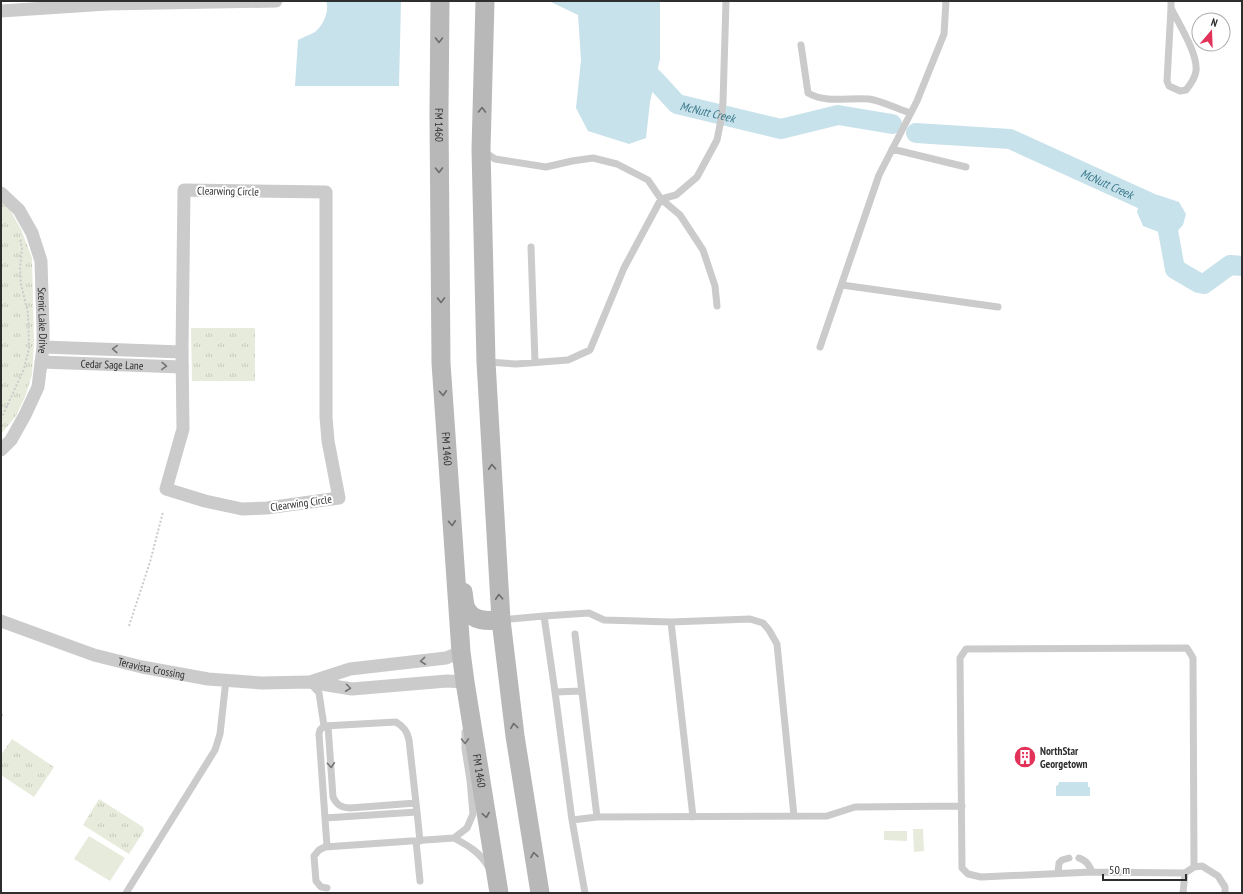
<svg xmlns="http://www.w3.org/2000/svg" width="1243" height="894" viewBox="0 0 1243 894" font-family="'PT Sans Narrow',sans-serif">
<defs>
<pattern id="park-tufts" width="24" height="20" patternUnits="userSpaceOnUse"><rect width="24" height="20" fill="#e6ebdc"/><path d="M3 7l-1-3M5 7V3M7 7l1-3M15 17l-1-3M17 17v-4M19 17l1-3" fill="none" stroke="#c6cabd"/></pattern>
</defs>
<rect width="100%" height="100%" fill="#fff"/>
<!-- park -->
<path fill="url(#park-tufts)" d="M1 202 10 210 21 229 32 258 34 342 32 375 25 397 16 416 1 434Z
M191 328H255V381H192Z
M12 739 54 767 34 797 1 775V755Z
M99 799 143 827 144 831 129 854 83 825Z"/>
<!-- pitch -->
<path fill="#e6ebdc" d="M913 829H923L924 851 914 852Z
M884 831H907V841L884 840Z
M89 836 125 858 110 881 74 859Z"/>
<!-- water -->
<path fill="#c8e2eb" d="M326 1H401L399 86H295L298 40C303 37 310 35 315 32 323 26 330 10 326 1Z
M549 1 575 2 576 1H660V59L650 102 646 138 629 144 588 131 576 108 581 60 578 15Z
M1158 195 1179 202 1186 214 1183 225 1172 237 1143 226 1137 212 1141 197Z
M1059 782H1088V787H1090V796H1056V786L1058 785Z"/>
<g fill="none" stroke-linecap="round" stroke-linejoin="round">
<!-- river -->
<g stroke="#c8e2eb" stroke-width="20">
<path id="s1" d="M635 62 655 80 677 104 781 129 838 115 892 124"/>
<path id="s2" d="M916 133 1010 139 1164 209 1175 269 1199 283 1204 284 1230 265 1242 266"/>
</g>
<!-- path -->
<path stroke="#cbcbcb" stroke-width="2" stroke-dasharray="2 2" stroke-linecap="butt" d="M1 419 24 369 29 348 28 313 21 284 20 268 22 249 20 238
M129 626 150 562 163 512
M1 714 2 715 1 717"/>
<!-- service -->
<path stroke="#cbcbcb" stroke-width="7" d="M1171 8C1179 24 1198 54 1196 71 1195 79 1190 85 1186 90L1180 91 1169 86 1167 81 1171 8V1
M801 45 808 93C827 104 849 97 869 99 882 101 898 109 910 113
M892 149 966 167
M483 151 495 159 546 167 572 161 593 158 617 164 648 180 661 199 680 215 703 250 715 286 717 306
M531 247 535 362
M842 285 998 307
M820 347 879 175 917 101 944 34 946 1
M487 362 516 364 568 360 590 350 624 268 661 199 676 195 697 177 717 140 721 120 723 102 726 1
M544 616 589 613 604 620 671 622 750 619 763 623 769 630 777 644 794 816
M501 620 544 616 555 692 572 820 597 817 827 816 855 807 962 806
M671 622 693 817
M575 634 597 817
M309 682 319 693 324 726 320 730 319 734 327 846
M555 692 582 691
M324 726 396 722C404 727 407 731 409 740L417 812 325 818
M328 726 333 797C337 805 340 807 350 808L416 803
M417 812 420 841
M572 820 585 893
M454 838 467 828 473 814 470 780 465 749V732
M416 841 420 881
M1079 858C1087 861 1089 865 1092 872
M1058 873 1059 863 1062 860 1069 858
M1185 873 1092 872 981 877 968 874 962 868 960 658 966 649 1187 648 1193 658 1194 867
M327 888 321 887 316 881 314 856 319 850 325 847 454 838C469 846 481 853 489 868
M126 893 215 750 220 734 226 680
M1183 893 1185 873 1194 867 1202 866 1218 876 1225 887V893"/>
<!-- minor -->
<g stroke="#cbcbcb" stroke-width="13">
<path d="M1 11 107 4 276 1"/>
<path d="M184 190 326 192V417L328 441 339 498 267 508 242 509 205 501 166 489 183 429 182 352Z"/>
<path id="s3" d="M1 193 19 210 32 233 41 261 43 329V347L38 387 25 415 11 440 1 450"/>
<path d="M43 347 182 352"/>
<path id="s4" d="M41 362 182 367"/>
<path id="s5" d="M1 621 94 655 142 667 208 679 262 683 309 682 352 689 447 681 465 682"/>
<path d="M313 681 350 669 446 658 461 652"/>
</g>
<!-- secondary -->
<g stroke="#b8b8b8" stroke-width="19">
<path id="s6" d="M440 1 439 113 441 363 461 652 465 682 499 893"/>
<path d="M485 1 481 149 486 362 501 620 515 736 540 893"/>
<path d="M463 592C464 597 464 604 466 608 472 622 488 621 501 620"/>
</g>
</g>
<!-- one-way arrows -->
<defs><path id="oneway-chevron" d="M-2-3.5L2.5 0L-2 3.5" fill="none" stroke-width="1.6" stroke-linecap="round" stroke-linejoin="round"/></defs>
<g stroke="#6c6c6c">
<use href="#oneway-chevron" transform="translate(439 40) rotate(91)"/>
<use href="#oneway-chevron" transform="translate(482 110) rotate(-89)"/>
<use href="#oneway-chevron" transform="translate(439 170) rotate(89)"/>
<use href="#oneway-chevron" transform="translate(441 300) rotate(89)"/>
<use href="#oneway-chevron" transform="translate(443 393) rotate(86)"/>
<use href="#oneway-chevron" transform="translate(492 467) rotate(-93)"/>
<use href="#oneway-chevron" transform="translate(452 523) rotate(86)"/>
<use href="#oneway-chevron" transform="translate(499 597) rotate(-93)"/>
<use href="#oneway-chevron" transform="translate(514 726) rotate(-97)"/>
<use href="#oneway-chevron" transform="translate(486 815) rotate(81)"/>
<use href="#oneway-chevron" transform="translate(534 855) rotate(-99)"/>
</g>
<g stroke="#757575">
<use href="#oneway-chevron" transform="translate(115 349) rotate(-178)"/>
<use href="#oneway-chevron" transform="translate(164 366) rotate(2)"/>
<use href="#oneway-chevron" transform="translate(423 661) rotate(174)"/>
<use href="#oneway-chevron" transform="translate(348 688) rotate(7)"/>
<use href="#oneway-chevron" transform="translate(465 741) rotate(89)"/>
<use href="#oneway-chevron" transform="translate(331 765) rotate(86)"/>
</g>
<!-- icons -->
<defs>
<g id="building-disc" transform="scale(1.15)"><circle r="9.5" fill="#e23259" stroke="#fff"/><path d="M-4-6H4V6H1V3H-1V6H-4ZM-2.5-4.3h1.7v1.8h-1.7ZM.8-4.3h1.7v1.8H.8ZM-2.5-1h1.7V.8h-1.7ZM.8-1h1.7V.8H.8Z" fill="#fff"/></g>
</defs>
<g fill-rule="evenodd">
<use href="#building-disc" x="1025" y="757"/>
</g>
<g text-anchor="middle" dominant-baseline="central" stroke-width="4" stroke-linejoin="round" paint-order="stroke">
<!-- street labels -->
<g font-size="11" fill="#2e2e2e" stroke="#fff">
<text stroke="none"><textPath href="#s6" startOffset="124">FM 1460</textPath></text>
<text transform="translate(228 191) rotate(1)">Clearwing Circle</text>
<text stroke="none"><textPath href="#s3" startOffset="140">Scenic Lake Drive</textPath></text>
<text stroke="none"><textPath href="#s4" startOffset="71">Cedar Sage Lane</textPath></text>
<text stroke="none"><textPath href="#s6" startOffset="448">FM 1460</textPath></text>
<text transform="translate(301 503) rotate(-8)">Clearwing Circle</text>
<text stroke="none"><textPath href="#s5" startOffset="158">Teravista Crossing</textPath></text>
<text stroke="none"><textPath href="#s6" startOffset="772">FM 1460</textPath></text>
</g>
<!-- poi labels -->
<g font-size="11" font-weight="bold" fill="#2e2e2e" stroke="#fff" text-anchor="start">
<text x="1040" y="751">NorthStar<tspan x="1040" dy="13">Georgetown</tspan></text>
</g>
<!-- water labels -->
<g font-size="12" font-style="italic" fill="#3d7b8e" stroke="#fff">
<text stroke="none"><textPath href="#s1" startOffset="91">McNutt Creek</textPath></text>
<text stroke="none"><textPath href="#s2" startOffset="201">McNutt Creek</textPath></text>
</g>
</g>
<!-- border -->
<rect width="1243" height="894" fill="none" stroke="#2e2e2e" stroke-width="4"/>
<!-- north arrow -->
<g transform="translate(1211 32) rotate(19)"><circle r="19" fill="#ffffff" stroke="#ababab"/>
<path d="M0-3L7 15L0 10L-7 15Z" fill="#e23259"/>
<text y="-6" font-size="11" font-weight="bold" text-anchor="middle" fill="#2e2e2e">N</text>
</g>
<!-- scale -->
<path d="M1103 874v6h83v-6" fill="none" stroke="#2e2e2e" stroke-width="2"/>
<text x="1109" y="874" font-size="12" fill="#2e2e2e" stroke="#ffffff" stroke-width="3" paint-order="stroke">50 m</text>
</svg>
